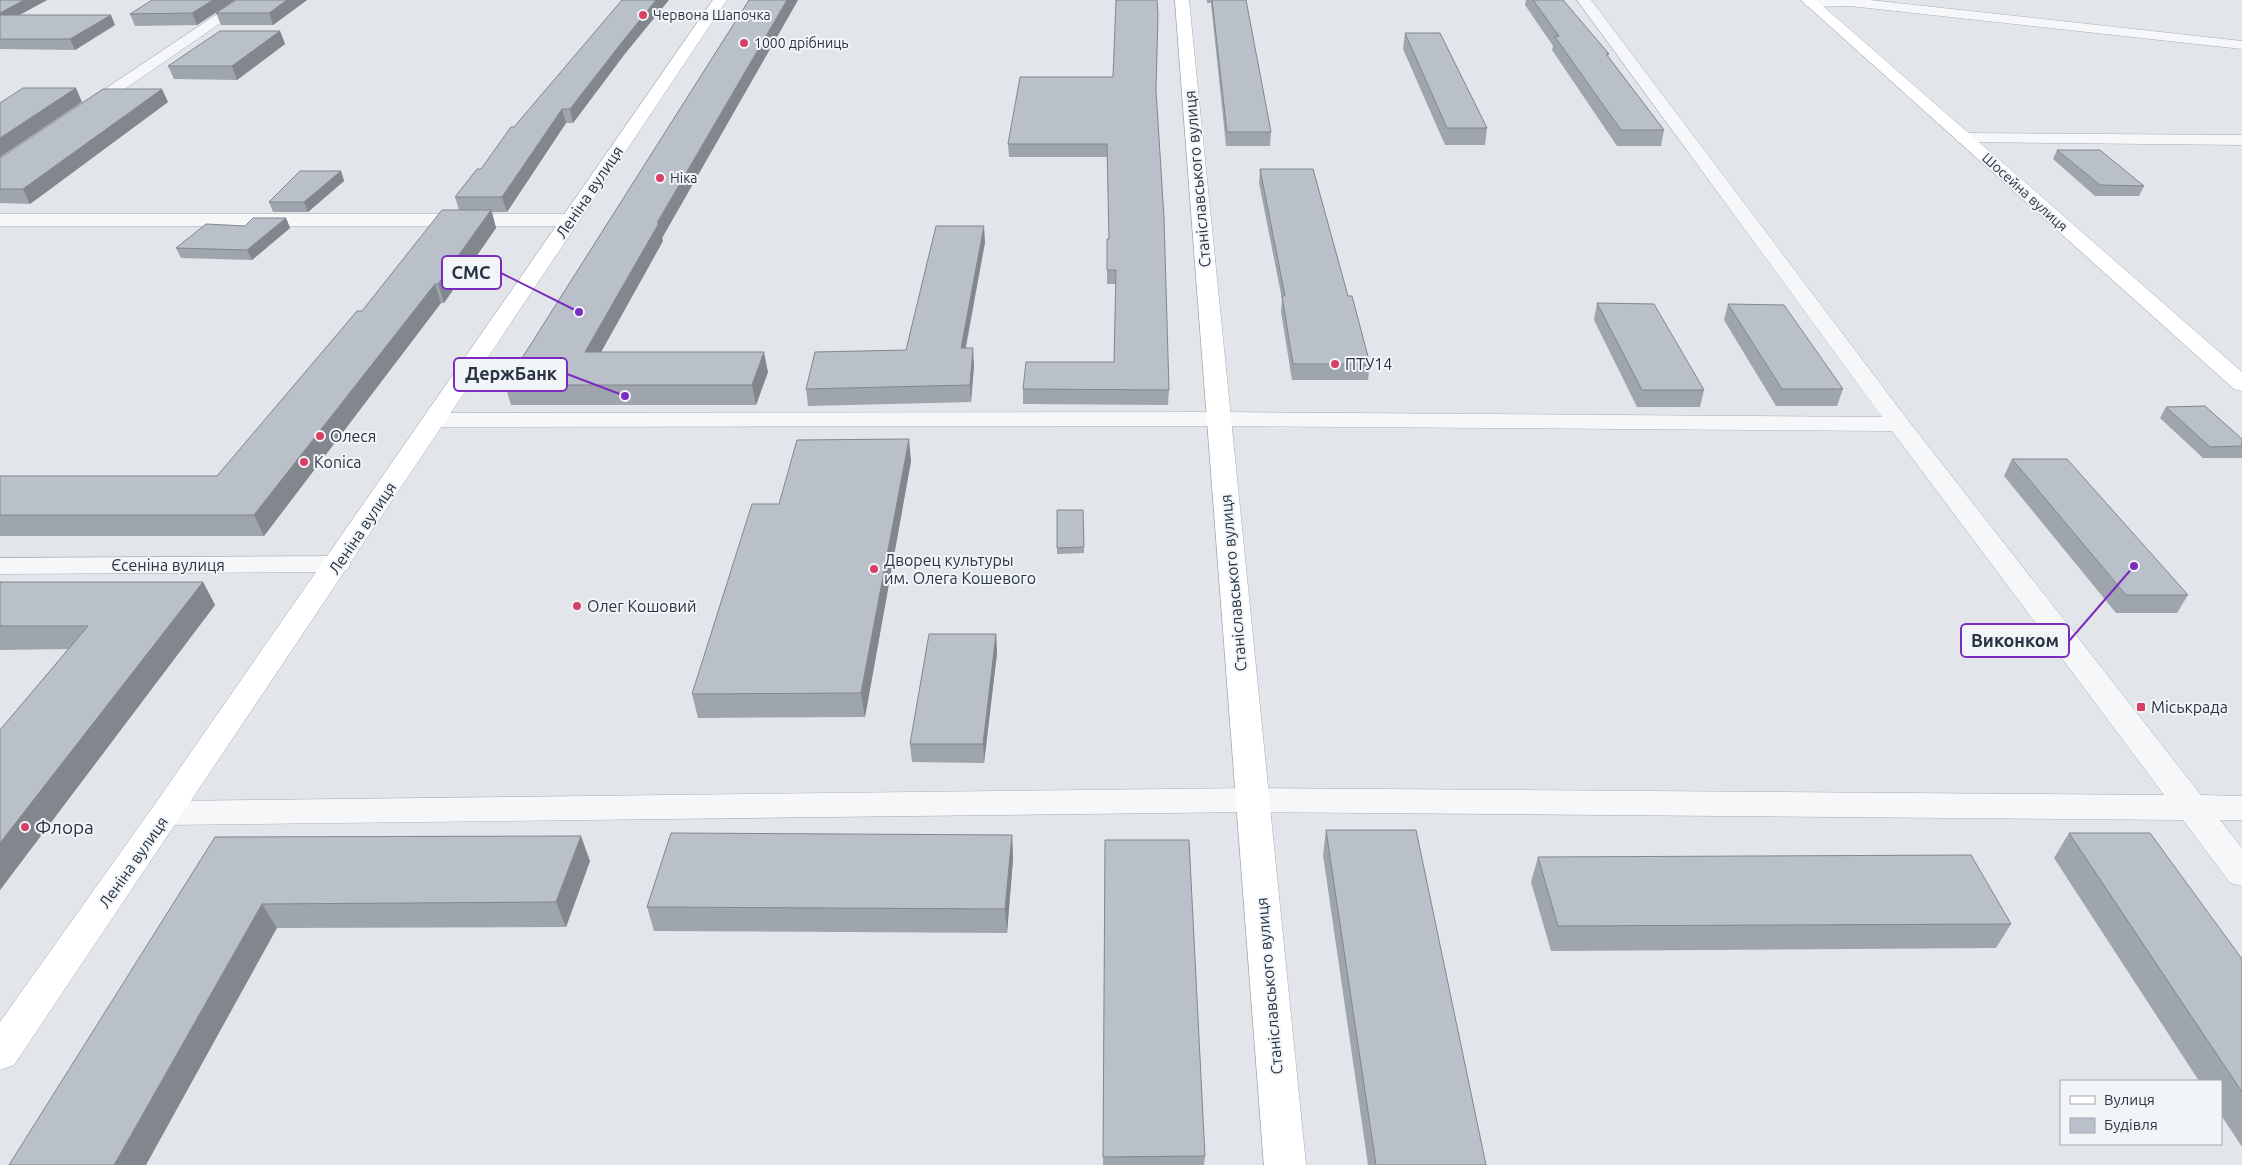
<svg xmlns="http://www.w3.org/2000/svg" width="2242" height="1165" viewBox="0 0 2242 1165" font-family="Ubuntu,sans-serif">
<rect width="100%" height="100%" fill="#e2e6eb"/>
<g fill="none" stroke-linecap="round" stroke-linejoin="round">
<!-- street casing -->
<g stroke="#a7adb6" stroke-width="1">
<path id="street" d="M238 0H254L90 113H78L76 110 78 107Z
M1577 0H1591L1907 419 2201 795 2242 796V820H2220L2242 848V886L2230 883 2183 820 1252 812 167 825 155 822 151 813 155 804 167 801 1252 788 2164 795 1892 431 1218 426 435 427 427 425 423 420 427 415 435 413 1218 412 1882 417Z
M1806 0H1870L2242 41V49L1850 6 1811 7 1806 6 1804 3Z
M1964 133 2242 135V145L1958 142 1955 138 1958 134Z
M0 214H570L577 216 580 220 577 224 570 226H0Z
M337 556 347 558 351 564 347 570 337 572 0 574V558Z"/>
</g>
<!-- secondary casing -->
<g stroke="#a7adb6" stroke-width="1">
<path id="secondary" d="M713 0H727L14 1065 0 1070V1022L155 804Z
M1175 0H1189L1306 1165H1264Z
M1801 0H1816L2242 372V391L2234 389Z"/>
</g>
<!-- street -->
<use href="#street" fill="#f5f7f9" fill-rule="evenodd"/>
<!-- secondary -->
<use href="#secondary" fill="#fff" fill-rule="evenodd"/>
</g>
<!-- wall -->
<path fill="#9fa5ad" d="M0 0H47L19 15 115 25 75 50 0 49Z
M235 0 197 25 135 26 130 14Z
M236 0H307L273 25H221L216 13Z
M749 0H798L662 238 663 241 601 352 768 372 756 405H511L505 385Z
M1207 0H1246L1271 132 1270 146H1226L1211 3H1207Z
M1526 0H1563L1609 54 1608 56 1664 130 1661 146H1617L1552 50 1553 46 1525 5Z
M280 31 285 44 237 80 174 79 168 66Z
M1405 33 1487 128 1485 145H1445L1403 49Z
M624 55 573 123H566L507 212H492L496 228 444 303H441L264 536H0V476H217L362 311 459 210 455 197 481 169 514 127Z
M1156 91 1169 390 1168 405 1023 404V389L1114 362 1116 284H1107V270L1109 239 1107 157H1009L1008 144Z
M168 102 30 204 0 203V158Z
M2057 150 2144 186 2139 196H2095L2053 159Z
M1260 169 1348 296 1370 364 1368 380H1292L1281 312 1282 299 1259 183Z
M341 171 344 181 308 212H273L269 202Z
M286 218 290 228 252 260 181 258 176 248Z
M985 242 966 348 974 365 971 402 808 406 806 389 906 350Z
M1597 303 1704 390 1700 407H1637L1594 320Z
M1728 304 1843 389 1837 406H1776L1724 320Z
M2166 407 2242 439V458H2203L2160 418Z
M2012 459 2188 595 2177 613H2116L2004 476Z
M911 461 865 717 698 718 692 694 779 504Z
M1057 510H1083L1084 553 1057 554Z
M0 582H203L215 605 0 890V730L68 649 0 650Z
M996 634 997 653 984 763 912 762 910 744Z
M1326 830 1486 1165H1368L1323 855Z
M2069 833 2242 959V1147L2221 1115V1081H2199L2054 858Z
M1012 835 1013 859 1007 933 654 931 647 907Z
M215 837 590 861 566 927 277 928Z
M1105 840 1205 1156 1204 1165H1103Z
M1538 857 2011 924 1996 948 1551 951 1531 882Z"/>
<!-- shaded-wall -->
<path fill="#82868d" d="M24 0H47L1 25 0 13Z
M213 0H235L197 25 192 13Z
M287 0H307L273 25 269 13Z
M656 0H669L624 55 573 123 570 109 622 42Z
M787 0H798L662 238 663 241 590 372 585 352 657 223Z
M111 15 115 25 75 50 70 39Z
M280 31 285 44 237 80 232 66Z
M76 88 82 102 0 157V138Z
M162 89 168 102 30 204 23 189Z
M562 109 566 123 507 212 502 197Z
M341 171 344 181 308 212 304 202Z
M491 210 496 228 444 303 438 284Z
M286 218 290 228 252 260 247 250Z
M984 226 985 242 962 365 961 348Z
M435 284 441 303 264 536 254 515Z
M973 348 974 365 971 402 970 385Z
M764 352 768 372 756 405 752 385Z
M909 439 911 461 865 717 861 693Z
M203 582 215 605 0 890V843Z
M996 634 997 653 984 763 983 744Z
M1012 835 1013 859 1007 933 1005 909Z
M581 836 590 861 566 927 556 902Z
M262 904 277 928 146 1165H114Z"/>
<!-- building -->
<path fill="#b9c0c9" stroke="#82868d" d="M0 0H24L0 13Z
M152 0H213L192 13 130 14Z
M236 0H287L269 13H216Z
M622 0H656L622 42 570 109H562L502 197H455L477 169H481L511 127H514Z
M749 0H787L657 223H659L585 352H764L752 385H505Z
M1116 0H1157L1158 14 1156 90 1164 218 1169 390 1023 389 1026 362H1114L1116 270H1107V239H1109L1107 144H1008L1020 77H1113Z
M1212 0H1246L1271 132H1227Z
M1533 0H1563L1609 54H1606L1664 130H1621L1555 37 1559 36Z
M0 15H111L70 39H0Z
M220 31H280L232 66H168Z
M1405 33H1440L1487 128H1447Z
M23 88H76L0 138V103Z
M103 89H162L23 189H0V158Z
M2057 150H2100L2144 186 2100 185Z
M1260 169H1313L1348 296H1352L1370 364H1293L1282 296H1285Z
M300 171H341L304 202H269Z
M442 210H491L438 284H435L254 515H0V476H217L357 311H362Z
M253 218H286L247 250 176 248 206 224 245 226Z
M936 226H984L961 348H973L970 385 806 389 815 352 906 350Z
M1597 303 1654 304 1704 390H1642Z
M1728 304 1784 305 1843 389H1782Z
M2205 406 2242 439V446L2210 447 2166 407Z
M909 439 861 693 692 694 752 504H779L797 440Z
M2012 459H2067L2188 595H2126Z
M1057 510H1083L1084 547 1057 548Z
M0 582H203L0 843V730L88 626H0Z
M929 634H996L983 744H910Z
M1326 830H1416L1486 1165H1376Z
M671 833 1012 835 1005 909 647 907Z
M2069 833H2150L2242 959V1092Z
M581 836 556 902 262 904 114 1165H9L215 837Z
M1105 840H1189L1205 1156 1103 1157Z
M1971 855 2011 924 1558 926 1538 857Z"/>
<!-- markers -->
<g fill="#d74064" stroke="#f2f5f8" stroke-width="2">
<circle cx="643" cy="15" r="5"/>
<circle cx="744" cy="43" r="5"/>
<circle cx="660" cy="178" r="5"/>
<circle cx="1335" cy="364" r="5"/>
<circle cx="320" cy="436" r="5"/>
<circle cx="304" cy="462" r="5"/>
<circle cx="874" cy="569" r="5"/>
<circle cx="577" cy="606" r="5"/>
<rect x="2136" y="702" width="10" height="10" rx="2.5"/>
<circle cx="25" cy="827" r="5"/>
</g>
<g text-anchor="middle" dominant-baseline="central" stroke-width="4" stroke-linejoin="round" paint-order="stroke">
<!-- far-poi labels -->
<g font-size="14" fill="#293544" stroke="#f2f5f8" text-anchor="start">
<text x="653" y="15">Червона Шапочка</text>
<text x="754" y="43">1000 дрібниць</text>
<text x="670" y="178">Ніка</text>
</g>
<!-- far-street labels -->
<g font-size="14" fill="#293544" stroke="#f2f5f8">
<text transform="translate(2025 192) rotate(42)">Шосейна вулиця</text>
</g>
<!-- street labels -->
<g font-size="16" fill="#293544" stroke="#f2f5f8">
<text transform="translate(1197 179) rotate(-95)">Станіславського вулиця</text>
<text transform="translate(589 192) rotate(-56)">Леніна вулиця</text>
<text transform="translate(362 528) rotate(-56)">Леніна вулиця</text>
<text x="168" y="565">Єсеніна вулиця</text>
<text transform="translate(1233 583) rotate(-95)">Станіславського вулиця</text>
<text transform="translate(133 862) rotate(-55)">Леніна вулиця</text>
<text transform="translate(1269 986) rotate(-95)">Станіславського вулиця</text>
</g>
<!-- poi labels -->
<g font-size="16" fill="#293544" stroke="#f2f5f8" text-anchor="start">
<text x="1345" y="364">ПТУ14</text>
<text x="330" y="436">Олеся</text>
<text x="314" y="462">Konica</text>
<text x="884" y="560">Дворец культуры<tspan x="884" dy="18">им. Олега Кошевого</tspan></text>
<text x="587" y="606">Олег Кошовий</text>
<text x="2151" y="707">Міськрада</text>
</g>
<!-- near-poi labels -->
<g font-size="19" fill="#293544" stroke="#f2f5f8" text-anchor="start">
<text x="35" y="827">Флора</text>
</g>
</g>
<!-- callouts -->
<path fill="none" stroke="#7b2cbf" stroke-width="2" d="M579 312L501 273M625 396L567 374M2134 566L2069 641"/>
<g fill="#7b2cbf" stroke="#f2f5f8" stroke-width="2">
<circle cx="579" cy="312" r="5"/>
<circle cx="625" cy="396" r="5"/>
<circle cx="2134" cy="566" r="5"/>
</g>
<g fill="#f2f5f8" stroke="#7b2cbf" stroke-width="2">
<rect x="442" y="256" width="59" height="33" rx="5"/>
<rect x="454" y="358" width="113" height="33" rx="5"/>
<rect x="1961" y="624" width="108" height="33" rx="5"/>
</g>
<g font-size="18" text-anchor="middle" font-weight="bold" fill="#293544">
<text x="471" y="279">СМС</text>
<text x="511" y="380">ДержБанк</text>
<text x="2015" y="647">Виконком</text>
</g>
<!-- legend -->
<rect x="2060" y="1080" width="162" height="65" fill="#f2f5f8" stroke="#a2a8b0"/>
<rect x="2070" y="1096" width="25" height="8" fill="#ffffff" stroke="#a2a8b0"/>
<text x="2104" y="1105" font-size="15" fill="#293544">Вулиця</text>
<rect x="2070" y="1118" width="25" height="15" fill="#b9c0c9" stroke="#a2a8b0"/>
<text x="2104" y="1130" font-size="15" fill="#293544">Будівля</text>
</svg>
